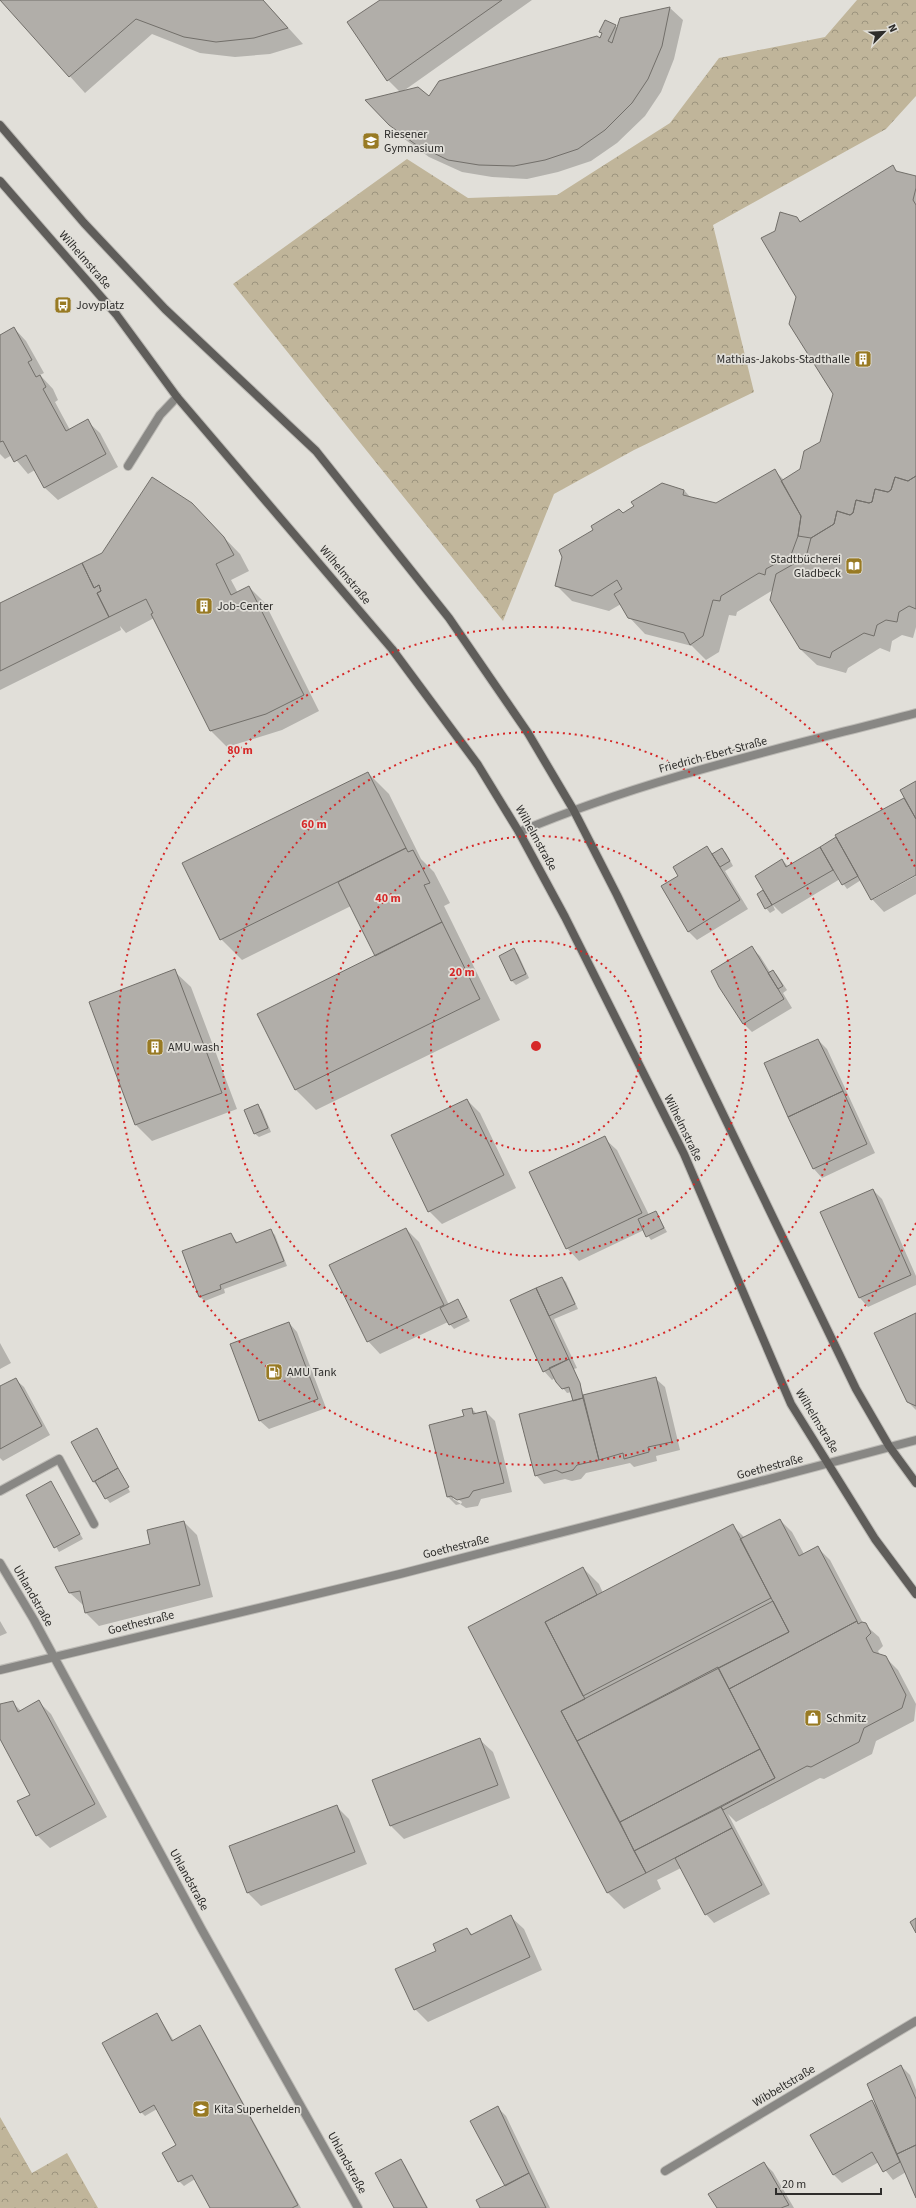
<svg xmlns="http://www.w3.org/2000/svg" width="916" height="2208" viewBox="0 0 916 2208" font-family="'Source Sans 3',sans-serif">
<defs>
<pattern id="forest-crowns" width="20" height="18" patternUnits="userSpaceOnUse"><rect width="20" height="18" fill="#c0b59a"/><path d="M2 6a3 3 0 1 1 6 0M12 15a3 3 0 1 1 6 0" fill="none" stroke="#9c947e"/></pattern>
</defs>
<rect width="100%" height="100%" fill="#e1dfd9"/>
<!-- forest -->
<path fill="url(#forest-crowns)" d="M857 0H916V96L886 129 713 225 754 392 634 450 554 494 503 621 233 284 407 159 468 198 557 195 670 123 719 58 825 37Z
M0 2117 32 2173 67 2153 98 2208H0Z"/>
<!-- shadow -->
<path fill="#0003" fill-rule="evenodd" d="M1 0H263L303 44 270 54 235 57 200 53 152 34 85 93Z
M381 0H532L402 92 429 97 601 39 603 34 601 32 605 21 618 28 621 19 670 8 683 20 674 59 661 92 645 116 617 143 591 161 558 172 527 179 492 177 462 172 429 157 403 138 367 101 400 92 388 80Z
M893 167 899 173 916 177V627L913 638 902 635 892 641 890 652 880 648 848 668 846 673 817 665 800 649 773 590 737 612 736 616 729 615 719 652 706 660 692 646 645 634 629 617 621 604 609 611 572 601 556 585 623 514 684 490 691 498 716 504 774 470 784 480 801 470 821 442 834 394 797 297V218L801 222Z
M14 328 26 341 44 373 40 375 53 389 58 400 55 402 70 430 87 421 100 433 118 467 58 500 45 488 35 470 28 474 12 455 5 459 0 454V336Z
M208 521 240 554 249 571 231 580 238 593 249 587 265 603 319 711 282 730 227 747 210 730 154 618 126 633 120 626 121 630 0 690V605Z
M368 773 389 794 421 859 434 872 450 903 444 906 500 1020 316 1110 296 1090 376 956 351 906 242 960 221 939Z
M916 782V874L874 897V899L916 876V894L884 912 872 899 861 880 847 889 840 879 782 914 773 905 775 910 770 913 766 908 763 892 767 895 782 860 789 867 836 839 839 842 904 799 907 802Z
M707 848 713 854 722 849 726 853 733 866 725 871 748 909 697 940 688 931 679 876Z
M751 947 760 956 770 972 773 971 777 975 787 990 783 993 792 1008 752 1032 743 1023Z
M514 950 518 954 529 978 516 985 512 981Z
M174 971 191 987 237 1109 152 1141 136 1125 90 1002Z
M818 1040 827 1049 875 1153 822 1178 814 1169 766 1064Z
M467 1100 480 1113 516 1188 442 1224 429 1211Z
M258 1106 262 1110 271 1132 259 1137 254 1133Z
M604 1138 617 1150 649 1215 656 1212 667 1232 651 1240 644 1230 579 1261 567 1248Z
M873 1190 882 1199 916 1276V1285L868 1307 860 1298 822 1213Z
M406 1229 419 1242 449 1305 458 1301 470 1321 454 1329 448 1322 380 1354 368 1341Z
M271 1231 275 1235 287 1266 224 1289 225 1293 205 1301 200 1297 183 1251 231 1235 238 1243Z
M562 1278 566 1282 578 1309 554 1319 577 1368 574 1369 584 1396 656 1379 665 1387 680 1450 656 1456 657 1461 634 1467 630 1463 586 1473 581 1479 572 1481 565 1479 544 1484 536 1475 574 1401 572 1392 567 1393 555 1378 552 1380 544 1371 511 1300Z
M916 1314V1410L908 1402Z
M289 1323 297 1332 326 1408 269 1429 260 1421Z
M0 1343 11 1363 0 1369Z
M15 1379 24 1387 50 1435 3 1461 0 1458V1387Z
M472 1409 477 1414 486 1412 495 1421 512 1492 481 1499 478 1506 466 1508 460 1504 456 1505 448 1497 465 1417ZM453 1496 462 1502 461 1504 453 1499Z
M97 1430 130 1492 132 1491 110 1503 93 1481Z
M51 1483 83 1539 59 1552 27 1495Z
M780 1520 792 1532 804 1554 817 1547 830 1560 863 1623 879 1637 883 1646 878 1651 880 1655 885 1657 898 1670 916 1704 914 1721 876 1741 872 1754 824 1779 820 1778 736 1822 728 1814 770 1894 714 1923 706 1914 681 1868 657 1880 661 1889 624 1909 608 1893 469 1627 583 1568 599 1584 603 1593 732 1525 745 1538Z
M184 1522 197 1535 213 1597 99 1626 86 1613 84 1605H83L70 1593 151 1545Z
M0 1621 7 1633 0 1636Z
M38 1701 51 1714 107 1817 50 1848 37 1835 31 1795 0 1735V1706L12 1702 21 1711Z
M480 1740 493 1752 510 1798 404 1839 391 1826 374 1781Z
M336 1806 349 1819 367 1864 261 1906 248 1893 231 1847Z
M511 1917 524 1929 542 1970 428 2022 415 2009 467 1930 473 1935Z
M157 2014 174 2041 200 2027 204 2031 301 2208H211L195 2179 184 2186 179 2181 164 2153 178 2146 157 2109 145 2116 141 2112Z
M901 2066 910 2075 916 2090V2195L906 2172 893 2180 879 2162 842 2183 834 2175 872 2101 878 2107Z
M498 2108 506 2116 550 2208H481L506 2187Z
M400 2160 405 2165 428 2208H395Z
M764 2163 773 2172 794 2208H718Z"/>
<!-- building -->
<path fill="#b1aea9" stroke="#726f6a" d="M0 0H263L288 28 254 38 216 42 184 37 136 19 69 77Z
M380 0H502L387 81 347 22Z
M670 7 662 46 648 79 632 103 605 130 578 149 545 160 514 166 479 165 448 160 415 144 389 125 365 100 418 87 429 96 439 81 597 36 600 38 602 33 599 32 605 20 616 25 608 41 612 43 620 18Z
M893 165 896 171 916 176V188L913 200 916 205V476L908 481 895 477 891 490 888 492 875 489 872 502 869 503 856 500 853 513 850 515 837 511 834 524 811 538 798 536 801 516 781 481 800 469 804 451 820 442 833 394 789 324 796 297 761 238 775 231 780 212 797 217 800 222Z
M14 327 32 360 28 362 36 377 40 375 46 387 43 389 66 431 88 419 106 454 44 488 26 455 14 462 3 441 0 442V335Z
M775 469 801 516 798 536 791 555 766 569 765 575 759 573 721 596 720 601 713 600 703 636 690 645 684 633 628 618 614 594 622 589 617 580 592 596 555 586 562 557 559 550 593 530 591 526 619 509 623 513 634 506 631 502 662 483 684 490 683 495 716 503Z
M916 476V609L909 606 899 612 897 622 886 620 877 625 874 636 864 633 832 652 830 658 800 649 770 600 776 574 806 557 811 538 834 524 837 511 850 515 853 513 856 500 869 503 872 502 875 489 888 492 891 490 895 477 908 481Z
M152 477 192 503 224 537 234 555 216 564 231 595 249 586 304 695 266 714 210 731 151 614 153 613 146 599 109 617 97 593 101 591 99 585 94 588 82 563 102 553Z
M82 563 94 588 99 585 101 591 97 593 109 617 0 671V603Z
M368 772 406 848 220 940 182 863Z
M916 781V819L900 790Z
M904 798 916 819V875L871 900 835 835Z
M836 837 858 876 842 885 820 847Z
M707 846 740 900 688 932 661 886 678 876 673 867Z
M820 847 833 870 772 905 755 876 782 859 786 867Z
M406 848 408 852 413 850 430 883 424 885 442 922 375 956 338 882Z
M722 848 730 861 720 867 712 854Z
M763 890 772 905 765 909 757 894Z
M442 922 480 999 295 1090 257 1014Z
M752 946 784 999 743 1024 719 987 711 971Z
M514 948 526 974 511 981 499 956Z
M175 969 222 1093 135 1125 89 1002Z
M773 970 783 986 778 989 768 973Z
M818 1039 843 1091 788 1117 764 1063Z
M843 1091 867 1144 813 1169 788 1117Z
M467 1099 504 1175 428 1212 391 1135Z
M258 1104 268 1128 254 1134 244 1110Z
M605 1136 642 1213 566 1249 529 1172Z
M873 1189 911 1275 859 1298 820 1212Z
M656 1211 664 1228 646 1237 638 1219Z
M406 1228 444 1305 367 1342 329 1265Z
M271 1229 284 1261 220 1285 221 1289 199 1297 182 1251 231 1233 236 1243Z
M562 1277 575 1304 549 1316 536 1288Z
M536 1288 569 1359 543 1372 510 1300Z
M458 1299 467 1317 449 1325 440 1308Z
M916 1313V1406L907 1402 874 1333Z
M289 1322 318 1399 259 1421 230 1344Z
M569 1359 580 1383 583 1398 573 1401 569 1387 562 1389 556 1382 549 1368Z
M656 1377 672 1442 648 1447 649 1452 624 1459 623 1453 599 1460 583 1395Z
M16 1378 42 1426 0 1449V1386Z
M583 1398 599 1460 577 1465 573 1470 562 1473 556 1470 535 1476 519 1414Z
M472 1408 473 1414 486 1411 504 1483 473 1491 469 1497 457 1500 451 1496 447 1497 429 1425 464 1416 462 1410Z
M97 1428 118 1468 93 1482 71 1442Z
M118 1468 129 1487 105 1499 95 1481Z
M51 1481 80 1534 54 1548 26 1495Z
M780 1519 799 1556 818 1546 857 1621 729 1689 718 1668 789 1632 740 1539Z
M184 1521 200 1585 85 1613 80 1591 69 1593 55 1567 150 1544 147 1530Z
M733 1524 771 1598 583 1696 545 1622Z
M583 1567 597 1595 545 1622 585 1699 561 1711 646 1873 607 1893 468 1627Z
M773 1601 789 1632 577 1741 561 1711Z
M857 1621 858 1624 862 1622 866 1623 871 1633 866 1638 873 1652 886 1656 906 1695 902 1708 864 1728 859 1742 811 1767 807 1766 723 1810 721 1807 775 1778 729 1689Z
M718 1667 760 1749 620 1822 577 1741Z
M39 1700 95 1804 36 1836 17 1801 30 1795 0 1739V1704L13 1701 18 1712Z
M480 1738 498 1785 390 1826 372 1780Z
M760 1749 775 1778 634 1851 620 1822Z
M337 1805 355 1852 247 1893 229 1846Z
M721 1807 732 1828 646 1873 634 1851Z
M732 1828 762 1885 705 1915 675 1858Z
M511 1915 530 1957 414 2010 395 1969 436 1951 433 1944 467 1928 471 1935Z
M916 1918V1933L910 1922Z
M157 2013 172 2041 200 2025 298 2205 292 2208H210L192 2175 178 2182 162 2153 176 2145 154 2105 140 2113 102 2043Z
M901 2065 916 2099V2145L897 2154 867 2084Z
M872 2100 900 2162 883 2172 872 2152 833 2175 810 2135Z
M498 2106 529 2173 505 2186 470 2121Z
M916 2145V2198L897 2154Z
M401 2159 427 2208H394L375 2173Z
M764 2162 789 2205 781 2208H717L708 2194Z
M529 2173 546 2208H480L476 2200Z"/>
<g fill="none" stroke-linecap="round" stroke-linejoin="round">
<!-- lane casing -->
<g stroke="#bdbbb6" stroke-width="10">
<path id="lane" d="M128 466 160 415 177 397
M0 1491 59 1459 94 1524"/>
</g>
<!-- street casing -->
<g stroke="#bdbbb6" stroke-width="10">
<path id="street" d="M519 832C647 778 783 748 916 713
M0 1563 34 1620 202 1930 358 2208
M0 1670 400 1574 746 1485 916 1440
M665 2171 916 2021"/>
</g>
<!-- secondary casing -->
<g stroke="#bdbbb6" stroke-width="10">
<path id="secondary" d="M0 125 84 223 165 309 316 451 449 618 528 733 573 809 617 895 856 1389 889 1446 916 1483
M0 181 116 314 177 397 392 649 478 765 519 832 565 917 684 1154 791 1404 875 1539 916 1594"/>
</g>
<!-- lane -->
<use href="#lane" stroke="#888784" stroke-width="8"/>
<!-- street -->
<use href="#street" stroke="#888784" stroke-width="8"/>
<!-- secondary -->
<use href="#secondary" stroke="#5f5d5a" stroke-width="8"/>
</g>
<!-- distance rings -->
<g fill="none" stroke="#d62828" stroke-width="2" stroke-dasharray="2 4">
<circle cx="536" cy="1046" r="105"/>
<circle cx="536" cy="1046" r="210"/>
<circle cx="536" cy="1046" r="314"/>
<path d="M916 1223A419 419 0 1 1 916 869"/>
</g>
<!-- icons -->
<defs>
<g id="school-square" transform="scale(0.9)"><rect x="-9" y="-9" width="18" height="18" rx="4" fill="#987a23" stroke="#e1dfd9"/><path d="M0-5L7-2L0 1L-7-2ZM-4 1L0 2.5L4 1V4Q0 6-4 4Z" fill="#fff"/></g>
<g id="bus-square" transform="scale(0.9)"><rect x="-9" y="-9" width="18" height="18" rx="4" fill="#987a23" stroke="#e1dfd9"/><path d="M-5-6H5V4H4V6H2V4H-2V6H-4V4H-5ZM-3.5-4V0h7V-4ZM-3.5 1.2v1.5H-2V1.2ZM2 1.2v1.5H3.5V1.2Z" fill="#fff"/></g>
<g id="building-square" transform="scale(0.9)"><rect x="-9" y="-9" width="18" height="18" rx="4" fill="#987a23" stroke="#e1dfd9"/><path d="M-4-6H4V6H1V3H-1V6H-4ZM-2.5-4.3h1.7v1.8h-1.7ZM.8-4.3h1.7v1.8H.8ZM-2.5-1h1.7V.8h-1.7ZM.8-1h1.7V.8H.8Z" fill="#fff"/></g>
<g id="library-square" transform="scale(0.9)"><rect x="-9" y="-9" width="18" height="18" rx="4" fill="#987a23" stroke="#e1dfd9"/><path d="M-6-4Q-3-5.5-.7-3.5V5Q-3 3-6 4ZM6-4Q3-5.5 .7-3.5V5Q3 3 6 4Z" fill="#fff"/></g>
<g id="fuel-square" transform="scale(0.9)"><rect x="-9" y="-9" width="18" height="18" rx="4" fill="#987a23" stroke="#e1dfd9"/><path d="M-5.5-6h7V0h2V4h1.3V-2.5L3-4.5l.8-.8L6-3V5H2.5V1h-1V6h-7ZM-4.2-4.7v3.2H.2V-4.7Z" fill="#fff"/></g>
<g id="shop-square" transform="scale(0.9)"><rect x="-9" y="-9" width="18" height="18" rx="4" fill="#987a23" stroke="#e1dfd9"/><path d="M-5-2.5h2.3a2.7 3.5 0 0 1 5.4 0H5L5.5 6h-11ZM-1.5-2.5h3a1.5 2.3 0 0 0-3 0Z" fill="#fff"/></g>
</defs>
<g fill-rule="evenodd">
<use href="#school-square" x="371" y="141"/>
<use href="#bus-square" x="63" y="305"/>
<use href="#building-square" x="863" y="359"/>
<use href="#library-square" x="854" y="566"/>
<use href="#building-square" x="204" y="606"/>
<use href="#building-square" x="155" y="1047"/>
<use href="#fuel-square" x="274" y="1372"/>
<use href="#shop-square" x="813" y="1718"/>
<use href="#school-square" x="201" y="2109"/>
</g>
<g text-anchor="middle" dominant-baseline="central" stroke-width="3.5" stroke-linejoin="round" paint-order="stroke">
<!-- poi labels -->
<g font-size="12" fill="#2e2d2b" stroke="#e1dfd9" text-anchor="start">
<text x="384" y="134">Riesener<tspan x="384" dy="14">Gymnasium</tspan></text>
<text x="76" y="305">Jovyplatz</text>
<text x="850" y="359" text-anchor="end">Mathias-Jakobs-Stadthalle</text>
<text x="841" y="559" text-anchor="end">Stadtbücherei<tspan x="841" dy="14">Gladbeck</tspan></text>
<text x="217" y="606">Job-Center</text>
<text x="168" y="1047">AMU wash</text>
<text x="287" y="1372">AMU Tank</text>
<text x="826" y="1718">Schmitz</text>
<text x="214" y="2109">Kita Superhelden</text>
</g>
<!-- street labels -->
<g font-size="12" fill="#2e2d2b" stroke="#e1dfd9">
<text transform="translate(85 260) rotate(49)">Wilhelmstraße</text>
<text transform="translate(345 575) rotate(50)">Wilhelmstraße</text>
<text transform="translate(713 755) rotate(-15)">Friedrich-Ebert-Straße</text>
<text transform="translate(536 838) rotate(61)">Wilhelmstraße</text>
<text transform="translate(683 1128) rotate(64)">Wilhelmstraße</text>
<text transform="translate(817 1421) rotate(59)">Wilhelmstraße</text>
<text transform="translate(770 1467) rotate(-15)">Goethestraße</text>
<text transform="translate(456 1547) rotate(-14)">Goethestraße</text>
<text transform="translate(33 1596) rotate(60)">Uhlandstraße</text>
<text transform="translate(141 1623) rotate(-14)">Goethestraße</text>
<text transform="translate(189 1880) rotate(61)">Uhlandstraße</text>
<text transform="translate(784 2086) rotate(-31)">Wibbeltstraße</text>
<text transform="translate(347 2163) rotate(61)">Uhlandstraße</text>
</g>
</g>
<circle cx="536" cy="1046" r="6" fill="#d62828" stroke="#e1dfd9" stroke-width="2"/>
<g font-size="12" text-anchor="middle" font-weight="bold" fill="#d62828" stroke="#e1dfd9" stroke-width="3.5" stroke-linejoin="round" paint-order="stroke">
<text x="240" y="754">80 m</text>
<text x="314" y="828">60 m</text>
<text x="388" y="902">40 m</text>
<text x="462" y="976">20 m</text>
</g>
<!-- north arrow -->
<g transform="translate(884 32) rotate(66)" stroke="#e1dfd9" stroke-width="3" paint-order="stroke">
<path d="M0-3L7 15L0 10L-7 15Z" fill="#2e2d2b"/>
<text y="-6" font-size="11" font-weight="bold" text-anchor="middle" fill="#2e2d2b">N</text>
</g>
<!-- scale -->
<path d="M776 2188v6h105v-6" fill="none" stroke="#2e2d2b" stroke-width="2"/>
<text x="782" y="2188" font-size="12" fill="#2e2d2b" stroke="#e1dfd9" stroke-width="3" paint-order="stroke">20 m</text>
</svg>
